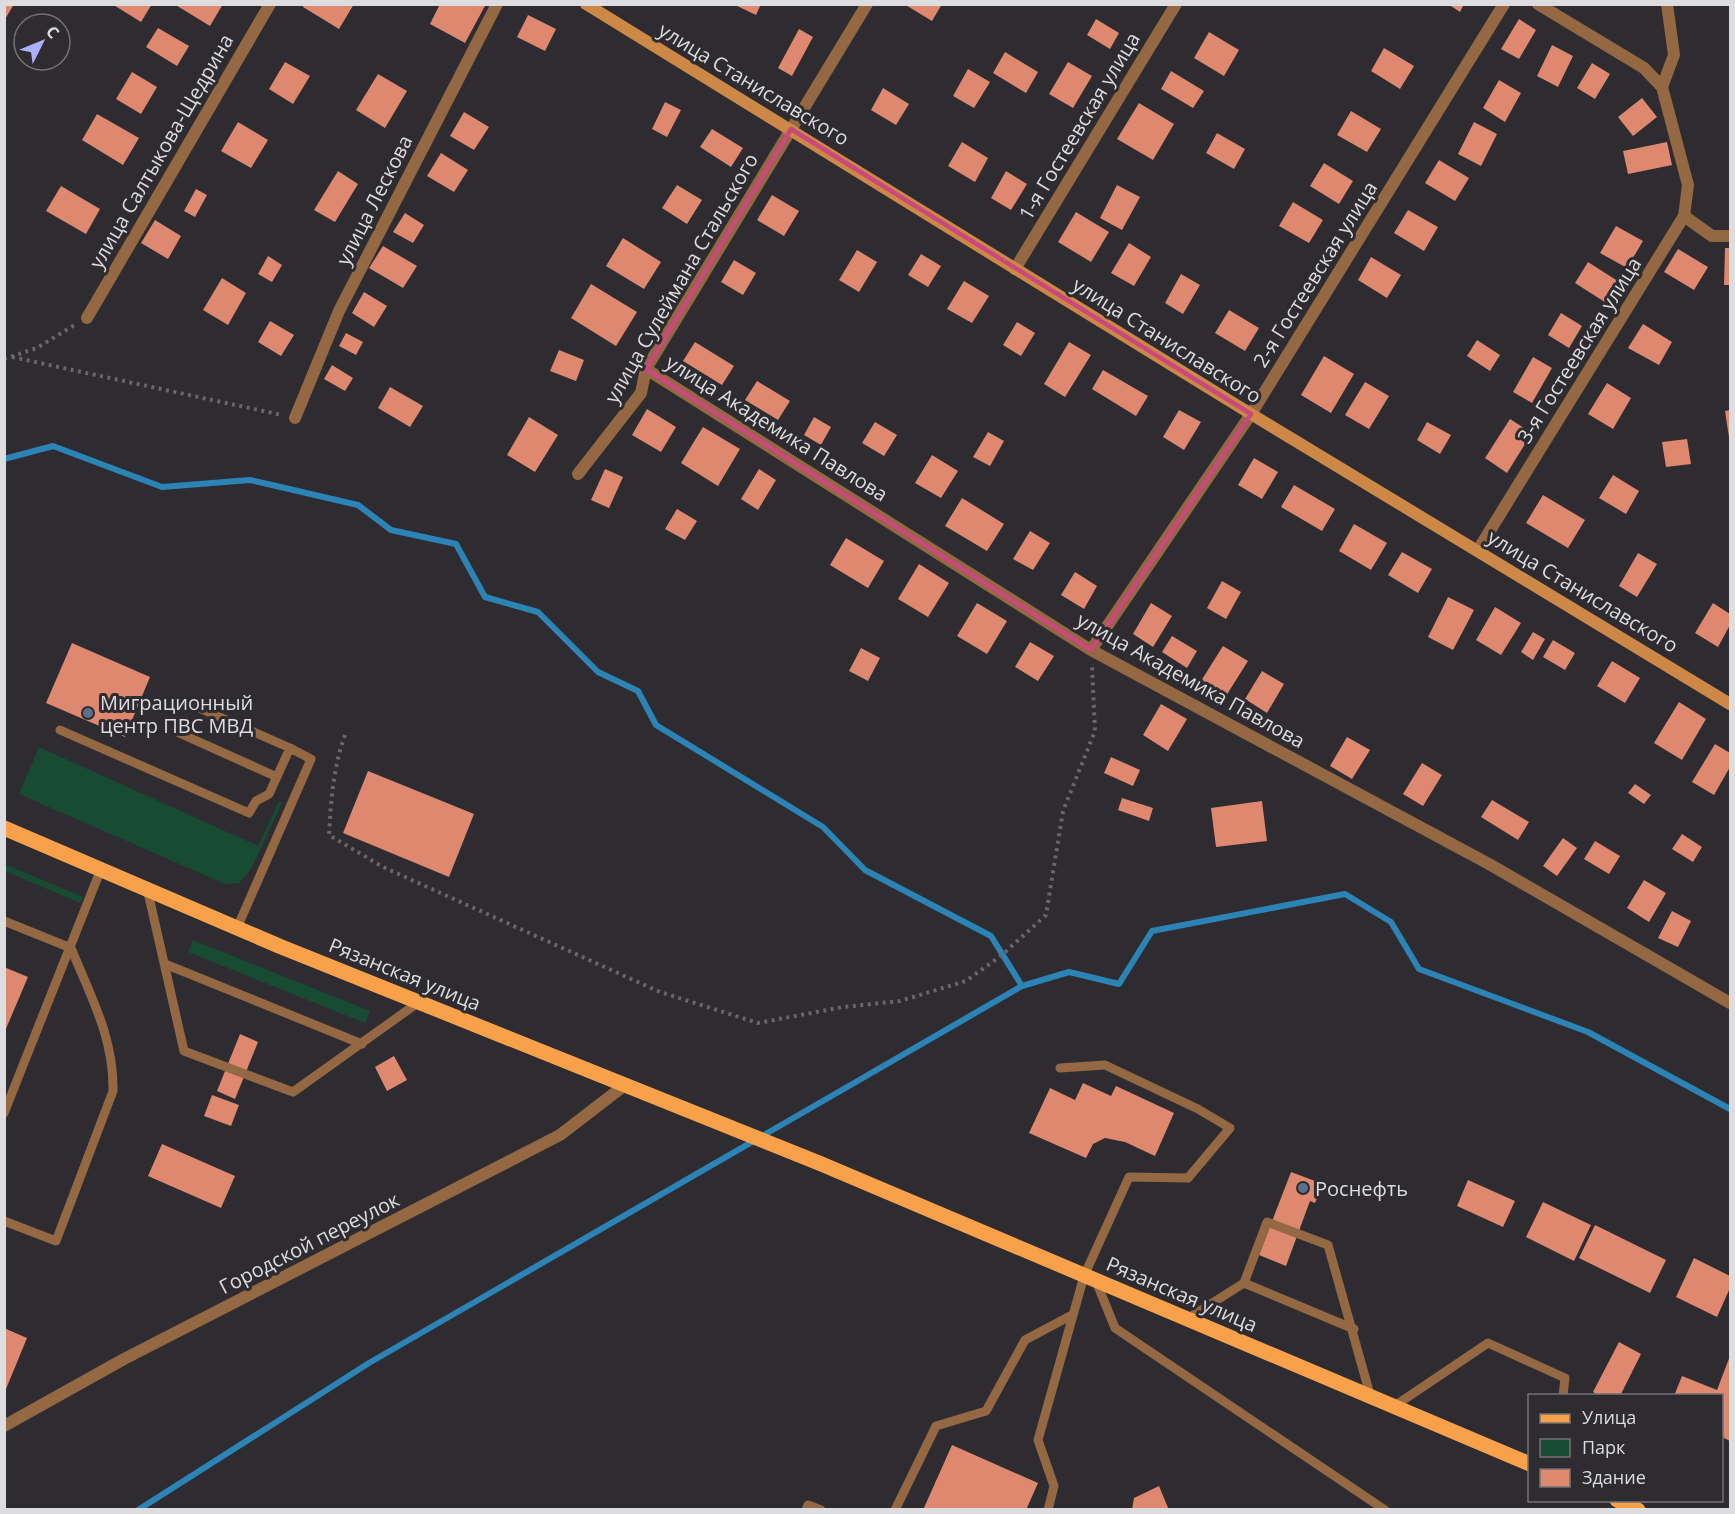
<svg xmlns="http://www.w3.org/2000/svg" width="1735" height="1514" viewBox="0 0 1735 1514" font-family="'Open Sans',sans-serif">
<rect width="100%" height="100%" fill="#2e2c30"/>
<!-- green -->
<path fill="#174b33" d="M39 747 258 846 279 801 282 803 251 869 239 883 225 884 19 794Z
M4 864 83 897 80 903 5 871Z
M193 940 370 1011 365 1023 188 952Z"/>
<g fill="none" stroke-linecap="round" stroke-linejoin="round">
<!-- stream -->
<path stroke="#2c83b5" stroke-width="6" d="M4 459 53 446 162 487 250 480 358 505 391 530 456 544 485 597 538 612 598 672 638 691 656 725 823 827 865 870 991 936 1022 986 1069 972 1119 984 1152 931 1345 894 1391 922 1419 969 1588 1032 1730 1109
M138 1510 369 1363 1022 986"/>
</g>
<!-- building -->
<path fill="#dd886f" d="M4 4H14L4 21Z
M112 4H152L141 22Z
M174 4H223L210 26Z
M304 4H354L339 29 303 7Z
M440 4H486L465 43 430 24Z
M733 4H761L756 15Z
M904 4H942L932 21Z
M1448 4H1464L1460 12Z
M528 15 556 29 545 51 517 37Z
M1096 19 1119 33 1110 49 1087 35Z
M1519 19 1536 30 1519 59 1501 49Z
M158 28 189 46 177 66 146 47Z
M799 29 813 37 792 76 778 68Z
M1209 32 1239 50 1224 76 1194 58Z
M1552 45 1573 56 1558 87 1537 76Z
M1384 48 1414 66 1400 89 1371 71Z
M1005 52 1038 72 1026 93 993 73Z
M285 62 310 76 293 104 269 89Z
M1068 62 1092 76 1073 108 1049 94Z
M1592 63 1610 74 1595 99 1577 88Z
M968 69 990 82 974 108 953 96Z
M1171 71 1204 91 1193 108 1161 89Z
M132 72 157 87 141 114 116 99Z
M378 74 407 91 385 128 356 110Z
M1499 80 1521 93 1505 122 1483 108Z
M883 88 909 104 896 125 871 110Z
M1642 98 1657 117 1633 136 1618 117Z
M665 102 681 110 667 137 652 129Z
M1139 103 1174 124 1153 160 1117 139Z
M1351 111 1381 129 1367 152 1337 135Z
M464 112 489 127 474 150 450 136Z
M97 114 139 138 123 165 82 140Z
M238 122 268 140 251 168 221 151Z
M1474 122 1497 134 1481 166 1458 154Z
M712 129 743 148 731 167 700 147Z
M1217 133 1245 149 1234 169 1206 153Z
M962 142 988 158 975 182 948 166Z
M1667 142 1672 165 1628 174 1623 151Z
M441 153 468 170 454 192 427 176Z
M1439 160 1469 178 1455 201 1425 183Z
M1324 163 1353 181 1339 204 1310 186Z
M338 171 358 184 335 222 314 210Z
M1006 171 1027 184 1011 210 991 198Z
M677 185 702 200 687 224 662 208Z
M1117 185 1140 197 1122 230 1100 218Z
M61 186 100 209 86 234 46 211Z
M196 189 207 195 195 217 184 211Z
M772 195 799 211 784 236 757 220Z
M1293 202 1323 220 1309 243 1279 226Z
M1408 210 1438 227 1424 251 1394 233Z
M1076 212 1109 232 1091 262 1058 242Z
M405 213 424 225 413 243 393 232Z
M155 220 181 236 168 259 141 243Z
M1616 226 1643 241 1627 268 1600 253Z
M623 238 661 262 644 289 606 266Z
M1129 243 1151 257 1134 286 1111 273Z
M383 246 417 266 403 288 369 268Z
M1725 248H1730V285H1724Z
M1678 249 1708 267 1694 290 1664 272Z
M857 250 877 262 859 292 839 280Z
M921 254 941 266 928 287 908 275Z
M268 256 282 265 272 282 258 274Z
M1371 257 1401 275 1387 298 1358 280Z
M734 260 756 273 743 295 721 282Z
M1588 262 1624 285 1611 306 1575 283Z
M1181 274 1200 285 1183 314 1165 303Z
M222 278 246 293 228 325 203 310Z
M964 281 989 296 972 323 947 309Z
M591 284 637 312 616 346 571 318Z
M364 292 387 306 374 327 352 313Z
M1229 310 1259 328 1245 351 1215 333Z
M1561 313 1582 326 1569 348 1548 335Z
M270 321 294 335 281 356 258 342Z
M1017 322 1035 333 1021 356 1003 345Z
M1643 324 1672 342 1659 365 1628 348Z
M346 333 363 342 356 355 339 346Z
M1477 340 1500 355 1490 371 1467 356Z
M695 342 734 366 722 385 683 361Z
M1069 342 1091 355 1065 397 1044 384Z
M559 350 584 360 576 381 550 371Z
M1324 356 1354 374 1331 413 1301 395Z
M1533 357 1552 368 1532 403 1513 392Z
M332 365 353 378 345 391 324 379Z
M1103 370 1148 396 1136 416 1092 389Z
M757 381 790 401 778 420 745 400Z
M1365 382 1389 396 1369 429 1345 415Z
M1607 383 1631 398 1613 429 1588 414Z
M390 387 423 406 410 427 378 408Z
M647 409 676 427 661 452 632 435Z
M1179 410 1201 422 1184 450 1163 437Z
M1730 410V436L1729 437 1725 411Z
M529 417 558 435 535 472 507 455Z
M814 417 831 427 821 445 804 435Z
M1510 419 1532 433 1507 473 1485 458Z
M875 422 897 435 884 456 862 443Z
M1427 422 1451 435 1440 454 1417 440Z
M703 427 740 449 718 486 681 463Z
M988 432 1004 441 990 466 973 457Z
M1687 439 1691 464 1666 467 1662 442Z
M932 455 958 471 941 498 915 483Z
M1254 458 1278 472 1262 499 1238 485Z
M605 469 623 477 609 508 591 500Z
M759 469 776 480 758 510 741 499Z
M1613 475 1639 491 1626 514 1599 498Z
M1294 485 1335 509 1322 531 1281 507Z
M1543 495 1585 520 1568 548 1526 523Z
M962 498 1004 524 987 551 945 526Z
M677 509 697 521 685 540 665 529Z
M1354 524 1387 543 1371 570 1339 551Z
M1030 531 1050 543 1033 570 1013 559Z
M846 538 884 561 868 588 830 565Z
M1402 552 1432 569 1418 593 1388 575Z
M1638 553 1657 564 1637 597 1619 586Z
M919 564 949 583 928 617 898 599Z
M1075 572 1097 586 1084 609 1061 595Z
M1222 581 1241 592 1226 619 1207 608Z
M1448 597 1474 610 1453 650 1428 637Z
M977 603 1007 621 987 654 957 636Z
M1151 603 1172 616 1153 647 1133 634Z
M1713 603 1730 614V625L1718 647 1695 633Z
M1495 607 1521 623 1501 655 1476 640Z
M1533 632 1545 639 1533 660 1521 652Z
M1172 636 1197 651 1187 668 1162 652Z
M1553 640 1575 653 1565 670 1543 657Z
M1030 642 1054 656 1038 681 1015 667Z
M72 643 150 677 125 737 46 703Z
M1223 646 1248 661 1226 696 1201 681Z
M861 648 880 658 868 681 849 671Z
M1612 661 1640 678 1625 703 1597 686Z
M1262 671 1284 684 1267 713 1245 699Z
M1679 702 1706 719 1682 760 1654 743Z
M1161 704 1187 719 1168 751 1143 735Z
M1347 737 1370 750 1352 779 1330 766Z
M1715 744 1730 753V767L1714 795 1692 782Z
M1111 757 1140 770 1133 786 1104 773Z
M1422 763 1442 775 1423 806 1403 794Z
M368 771 474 814 449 877 343 833Z
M1635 784 1651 795 1644 804 1628 793Z
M1122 798 1153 808 1149 821 1118 810Z
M1492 800 1529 822 1518 840 1481 817Z
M1262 801 1267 841 1216 847 1211 808Z
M1682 834 1702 847 1693 862 1672 849Z
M1563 838 1577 848 1557 876 1543 866Z
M1595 841 1620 856 1609 874 1584 859Z
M1644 880 1666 893 1649 922 1627 908Z
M1672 911 1691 921 1678 947 1658 938Z
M4 967 28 977 5 1031H4Z
M240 1034 258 1042 235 1099 217 1091Z
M394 1056 407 1080 387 1091 375 1067Z
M1083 1083 1111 1096 1116 1086 1174 1113 1155 1156 1125 1142 1105 1138 1093 1144 1086 1158 1029 1133 1050 1088 1075 1100Z
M212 1095 239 1105 231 1126 204 1116Z
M162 1144 235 1176 221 1208 148 1176Z
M1291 1172 1323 1184 1315 1203 1310 1201 1286 1266 1259 1255Z
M1468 1180 1515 1201 1503 1227 1457 1206Z
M1543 1202 1591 1225 1574 1261 1526 1237Z
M1595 1225 1666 1260 1650 1293 1579 1258Z
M1694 1258 1730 1276V1288L1717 1317 1676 1297Z
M4 1328 27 1338 6 1389H4Z
M1619 1342 1641 1354 1620 1396H1599L1593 1392Z
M1730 1356V1441L1722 1437V1396H1674L1682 1376 1717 1390Z
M952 1445 1038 1483 1026 1510H923Z
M1159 1486 1169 1510H1132L1134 1498Z"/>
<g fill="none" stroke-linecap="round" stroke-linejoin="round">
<!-- path -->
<path stroke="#68666a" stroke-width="4" stroke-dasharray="3 4.5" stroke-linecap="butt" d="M12 357 282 415
M4 359 37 348 76 324
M345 735C333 768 331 801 329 835L383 867 660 992 758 1023 843 1007 900 1001 966 981 1002 955 1046 915 1063 811 1095 731 1092 665"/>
<!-- lane -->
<path stroke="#936842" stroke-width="9" d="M190 704 290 748
M60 730 249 813 256 801 269 794 290 748 311 759 237 928
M177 732 277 777
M147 888 184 1051 293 1092 419 1002
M4 921 71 948C91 997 114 1038 113 1091L56 1241 4 1221
M165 964 362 1044
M4 1113 101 869
M1096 1281 1115 1328 1385 1510
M1244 1283 1354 1329
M1187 1319 1244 1283 1267 1222 1328 1245 1371 1398
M1393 1407 1488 1343 1565 1378 1563 1396
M806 1510 808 1505 821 1510
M895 1510 936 1426 986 1411 1025 1340 1072 1315
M1048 1510 1054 1486 1038 1440 1084 1276 1129 1177 1188 1178 1230 1128 1198 1109 1105 1065 1060 1068"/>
<!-- street -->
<path stroke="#936842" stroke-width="12" d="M1538 4 1644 68 1662 87
M1667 4 1674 55 1662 87 1688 185 1684 216
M1015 269 1176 4
M87 318 270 4
M646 369 1091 650 1489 864 1730 1003
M295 418 339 311 497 4
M578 474 641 393 646 369 867 4
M1478 550 1684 216 1712 236H1730
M1091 650 1251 414 1504 4
M4 1426 124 1359 560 1135 625 1085"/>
<!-- secondary -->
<path stroke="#cd8848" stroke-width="12" d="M586 4 1251 414 1730 704"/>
<!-- primary -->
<path stroke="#f9a14a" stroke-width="15" d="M4 828 279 946 819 1163 1530 1464
M1617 1500 1638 1510"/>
</g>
<!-- marked area -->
<path fill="none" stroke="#c9497c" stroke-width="4.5" stroke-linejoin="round" d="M791 129 1251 414 1091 650 646 369Z"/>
<!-- markers -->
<g fill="#5c6f8a" stroke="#2e2c30" stroke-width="2">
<circle cx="88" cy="713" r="6"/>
<circle cx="1303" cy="1188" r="6"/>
</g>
<g text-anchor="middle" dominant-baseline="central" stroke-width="6" stroke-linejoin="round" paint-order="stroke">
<!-- street labels -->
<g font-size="20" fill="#dddcdf" stroke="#2e2c30">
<text transform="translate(754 84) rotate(31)">улица Станиславского</text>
<text transform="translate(1079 126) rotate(-59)">1-я Гостеевская улица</text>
<text transform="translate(161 151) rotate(-60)">улица Салтыкова-Щедрина</text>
<text transform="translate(374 200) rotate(-63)">улица Лескова</text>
<text transform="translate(1315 274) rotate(-58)">2-я Гостеевская улица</text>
<text transform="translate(681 278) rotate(-60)">улица Сулеймана Стальского</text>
<text transform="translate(1167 340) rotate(32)">улица Станиславского</text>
<text transform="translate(1579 350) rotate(-58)">3-я Гостеевская улица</text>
<text transform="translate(777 428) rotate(32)">улица Академика Павлова</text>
<text transform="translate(1583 591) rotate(31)">улица Станиславского</text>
<text transform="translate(1191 680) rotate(29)">улица Академика Павлова</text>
<text transform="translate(405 974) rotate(22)">Рязанская улица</text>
<text transform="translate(309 1243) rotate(-27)">Городской переулок</text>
<text transform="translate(1182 1294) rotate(23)">Рязанская улица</text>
</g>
<!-- poi labels -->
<g font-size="20" fill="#dddcdf" stroke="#2e2c30" text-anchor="start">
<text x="100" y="702">Миграционный<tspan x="100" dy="23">центр ПВС МВД</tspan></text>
<text x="1315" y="1188">Роснефть</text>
</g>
</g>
<!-- border -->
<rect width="1735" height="1514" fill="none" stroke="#dddcdf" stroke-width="12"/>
<!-- legend -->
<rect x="1528" y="1394" width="195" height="108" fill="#2e2c30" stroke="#747276" stroke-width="1.5"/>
<rect x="1540" y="1414" width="30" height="9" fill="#f9a14a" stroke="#747276" stroke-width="1.5"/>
<text x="1582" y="1424" font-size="18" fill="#dddcdf">Улица</text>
<rect x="1540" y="1439" width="30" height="18" fill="#174b33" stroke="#747276" stroke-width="1.5"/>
<text x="1582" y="1454" font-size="18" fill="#dddcdf">Парк</text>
<rect x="1540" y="1469" width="30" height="18" fill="#dd886f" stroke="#747276" stroke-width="1.5"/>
<text x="1582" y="1484" font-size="18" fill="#dddcdf">Здание</text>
<!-- north arrow -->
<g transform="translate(42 42) rotate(47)"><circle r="28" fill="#2e2c30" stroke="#747276" stroke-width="1.5"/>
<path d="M0-4.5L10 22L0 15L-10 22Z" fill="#afaefa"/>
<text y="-9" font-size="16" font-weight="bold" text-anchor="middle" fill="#dddcdf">С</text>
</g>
</svg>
